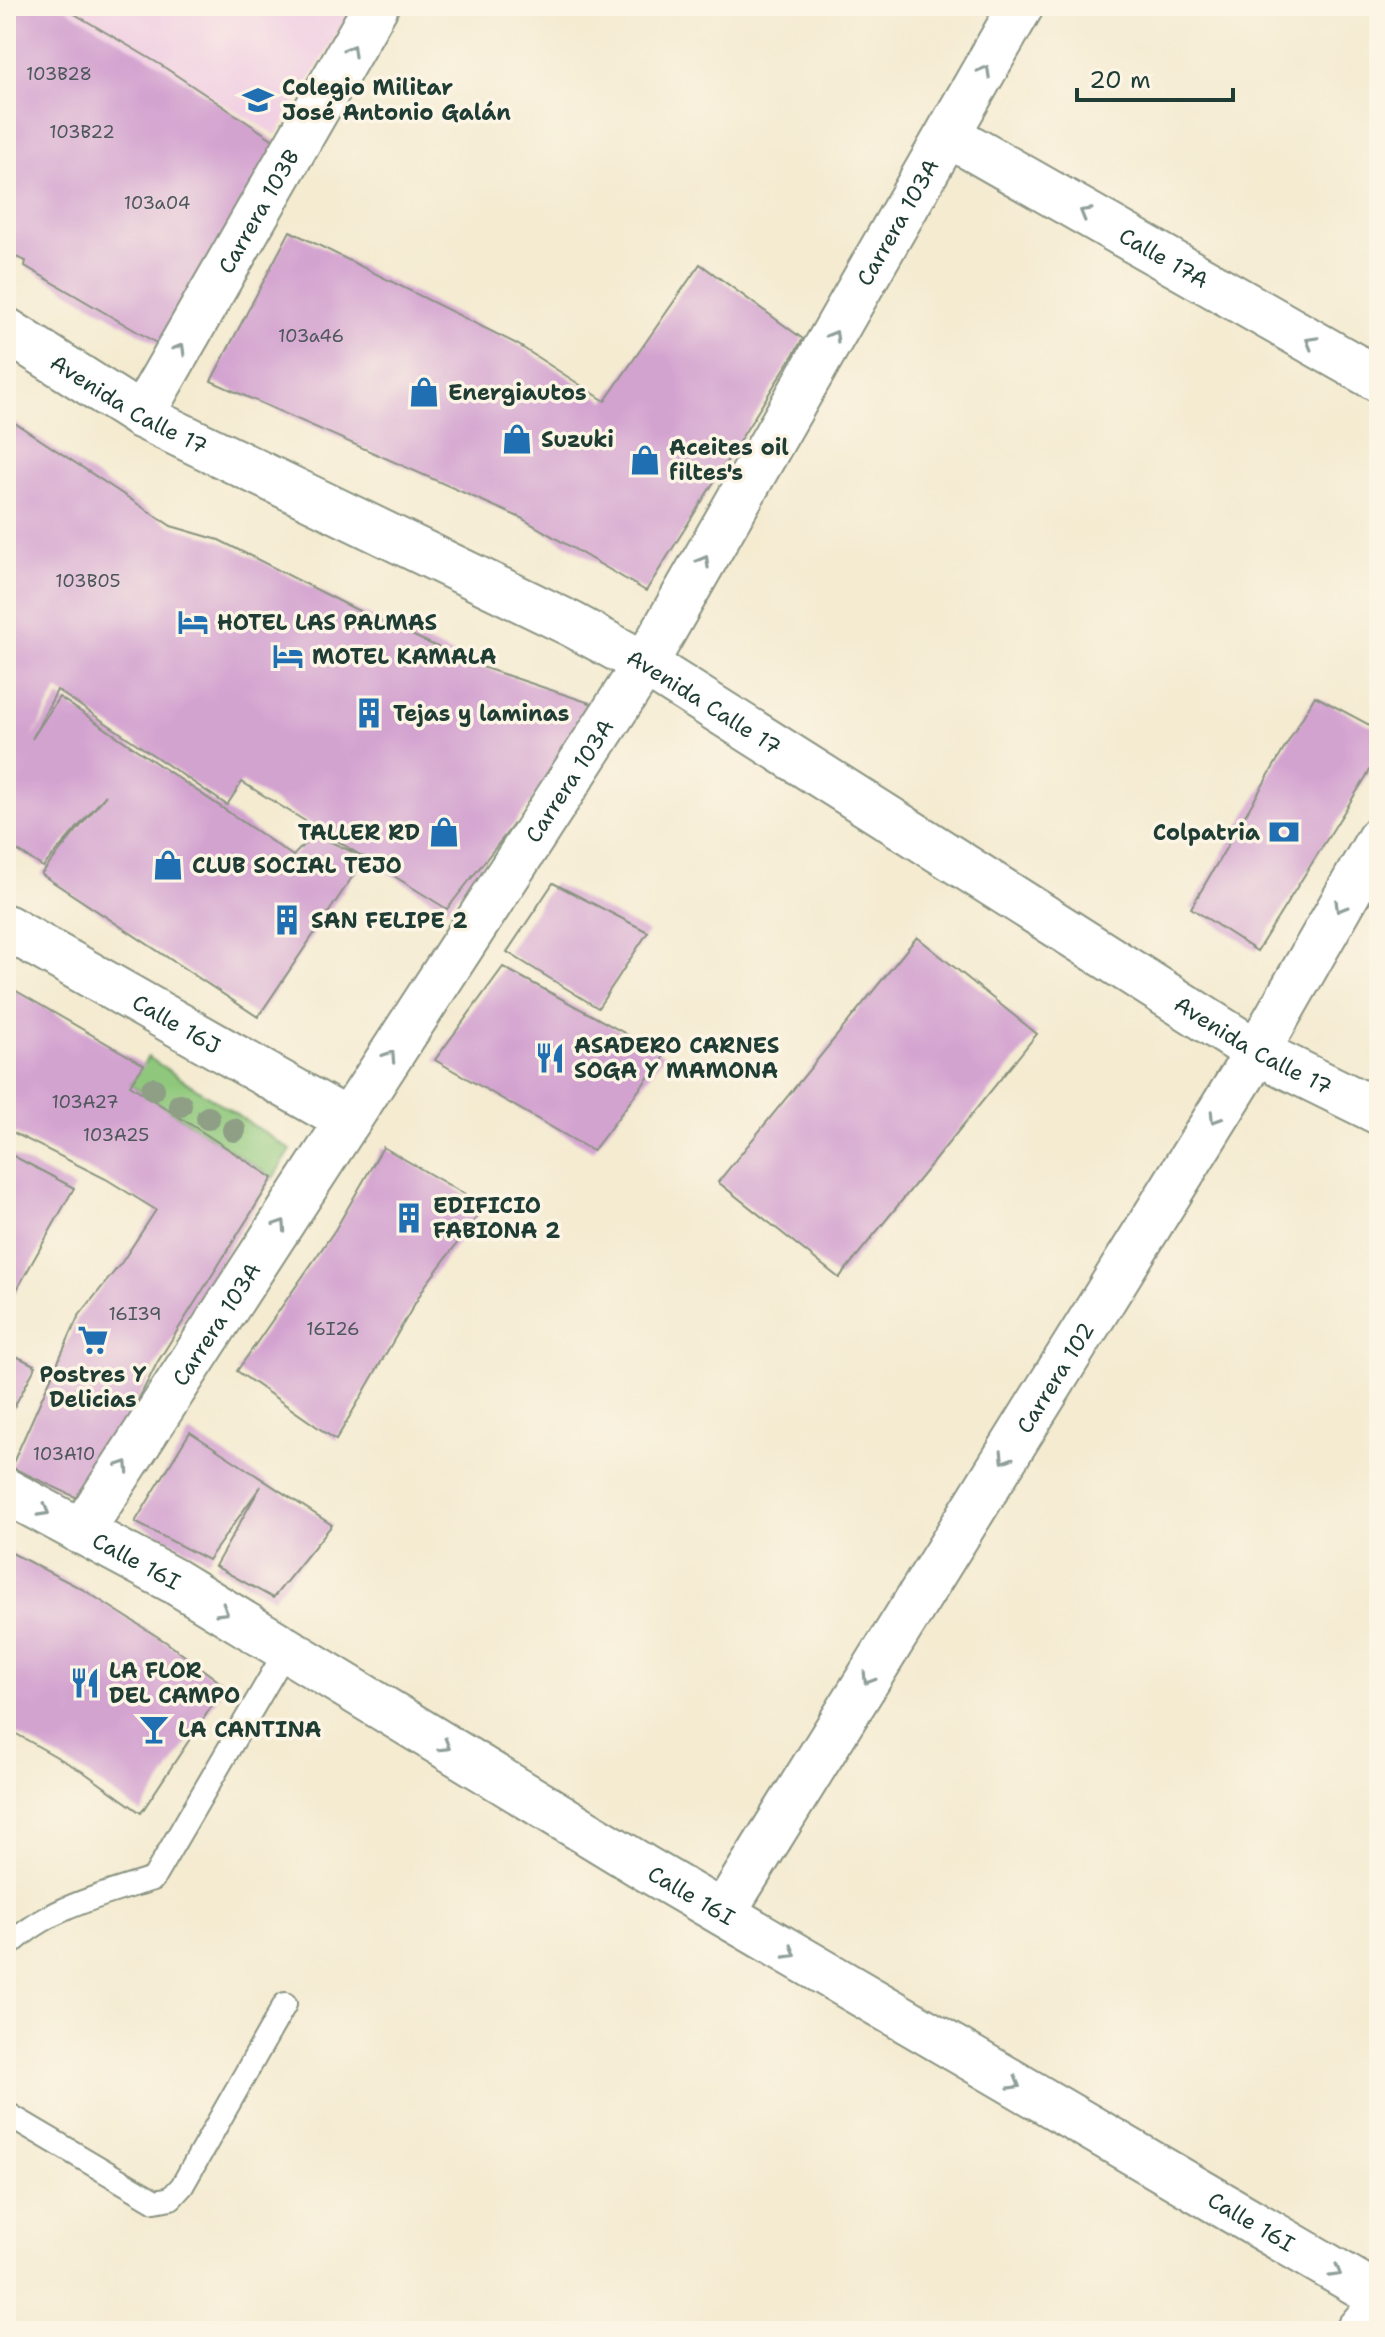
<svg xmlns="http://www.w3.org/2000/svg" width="1385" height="2337" viewBox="0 0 1385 2337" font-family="'Shantell Sans',sans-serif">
<rect width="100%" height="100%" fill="#fcf5e5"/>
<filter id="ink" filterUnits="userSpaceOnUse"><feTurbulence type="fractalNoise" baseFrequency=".0125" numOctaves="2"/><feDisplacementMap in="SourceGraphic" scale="16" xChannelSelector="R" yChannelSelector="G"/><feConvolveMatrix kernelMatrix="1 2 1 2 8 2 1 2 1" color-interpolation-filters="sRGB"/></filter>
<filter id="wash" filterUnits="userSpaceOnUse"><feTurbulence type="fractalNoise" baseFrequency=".006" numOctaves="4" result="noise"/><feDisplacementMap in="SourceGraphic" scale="32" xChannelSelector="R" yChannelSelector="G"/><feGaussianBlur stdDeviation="1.8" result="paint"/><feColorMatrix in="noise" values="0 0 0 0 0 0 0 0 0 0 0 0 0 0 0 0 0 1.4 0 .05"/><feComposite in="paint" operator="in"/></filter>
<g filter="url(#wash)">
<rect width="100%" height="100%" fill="#f4ebd1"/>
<!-- built -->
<path fill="#f1d0e3" d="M61 6H355L276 135Z"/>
<!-- grass -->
<path fill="#8fc87b" stroke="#578258" stroke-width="2" d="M148 1057 291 1150 273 1178 130 1085Z"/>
<g id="blocks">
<!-- building -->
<path fill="#d3a3d0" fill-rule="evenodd" d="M6 6H61L161 65 281 145 165 348 25 266 26 261 6 253Z
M290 231 517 344 605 401 700 264 803 339 646 591 521 518 211 381Z
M6 417 171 526 219 540 355 609 479 666 593 704 529 805 447 909 365 858 258 1017 41 874 106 795 43 867 6 843ZM57 690 227 805 242 782 365 858 314 834 293 856 59 697 32 739Z
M1315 696 1379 730V756L1257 951 1191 908Z
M553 883 648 932 598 1008 507 952Z
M917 937 1037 1034 839 1278 718 1182Z
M503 967 665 1055 593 1151 435 1060Z
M6 985 144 1065 130 1085 273 1178 157 1363 86 1502 11 1467 78 1317 122 1262 156 1210 106 1179 6 1129Z
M383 1147 485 1206 425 1286 336 1440 237 1371 335 1230Z
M6 1152 74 1188 6 1309Z
M6 1351 36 1366 6 1422Z
M190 1432 332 1525 273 1598 215 1566 261 1486 208 1560 135 1522Z
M6 1550 84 1590 166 1642 225 1686 141 1813 85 1773 6 1728Z"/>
</g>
</g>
<g filter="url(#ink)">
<use href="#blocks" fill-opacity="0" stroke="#8a9482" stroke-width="2"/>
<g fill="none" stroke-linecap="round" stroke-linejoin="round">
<!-- service casing -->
<g stroke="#8a9482" stroke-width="26">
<path id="service" d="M6 1949C44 1909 102 1895 153 1879L287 1649
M6 2113 155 2201 171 2198 182 2186 285 2004"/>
</g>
<!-- minor casing -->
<g stroke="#8a9482" stroke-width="48">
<g id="minor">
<path id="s1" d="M950 136 1379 380"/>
<path id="s2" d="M141 416 376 6"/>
<path id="s3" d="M6 927 348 1121"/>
<path id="s4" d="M81 1532 645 664 1021 6"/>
<path id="s5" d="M723 1913 1257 1052 1379 839"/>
</g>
</g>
<!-- tertiary casing -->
<g stroke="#8a9482" stroke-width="48">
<g id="tertiary">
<path id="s6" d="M6 1491 174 1581 645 1868 1379 2296"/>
<path d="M1358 2331 1379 2306"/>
</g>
</g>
<!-- secondary casing -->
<g stroke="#8a9482" stroke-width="48">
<g id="secondary">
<path id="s7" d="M6 330 141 416 571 624 645 664 1257 1052 1379 1112"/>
</g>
</g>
<!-- service -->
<use href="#service" stroke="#fff" stroke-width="22"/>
<!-- minor -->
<use href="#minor" stroke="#fff" stroke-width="44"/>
<!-- tertiary -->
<use href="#tertiary" stroke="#fff" stroke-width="44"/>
<!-- secondary -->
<use href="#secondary" stroke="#fff" stroke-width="44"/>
</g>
<!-- trees -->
<g fill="#8e9f85">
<circle cx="153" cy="1089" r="12"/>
<circle cx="180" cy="1105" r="12"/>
<circle cx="208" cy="1118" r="12"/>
<circle cx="234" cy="1130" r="12"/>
</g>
<!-- one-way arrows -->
<defs><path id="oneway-chevron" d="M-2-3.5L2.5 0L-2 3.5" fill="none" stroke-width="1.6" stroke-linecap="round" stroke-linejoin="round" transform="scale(2)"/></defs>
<g stroke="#8f9e9a">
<use href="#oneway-chevron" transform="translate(351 50) rotate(-60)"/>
<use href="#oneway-chevron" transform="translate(985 71) rotate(-61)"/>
<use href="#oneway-chevron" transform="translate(1085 213) rotate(-150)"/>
<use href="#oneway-chevron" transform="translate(834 336) rotate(-60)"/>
<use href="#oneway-chevron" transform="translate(1311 342) rotate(-150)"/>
<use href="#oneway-chevron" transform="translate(180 349) rotate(-60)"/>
<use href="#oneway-chevron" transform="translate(704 561) rotate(-60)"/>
<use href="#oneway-chevron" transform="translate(1340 907) rotate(120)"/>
<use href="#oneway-chevron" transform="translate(390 1056) rotate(-57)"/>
<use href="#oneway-chevron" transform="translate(1215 1118) rotate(122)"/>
<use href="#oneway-chevron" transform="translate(281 1225) rotate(-57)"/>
<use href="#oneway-chevron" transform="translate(1005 1458) rotate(122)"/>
<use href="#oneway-chevron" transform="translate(124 1466) rotate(-57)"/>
<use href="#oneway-chevron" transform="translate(44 1511) rotate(29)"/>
<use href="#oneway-chevron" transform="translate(223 1611) rotate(31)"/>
<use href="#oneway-chevron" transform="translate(868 1679) rotate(122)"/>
<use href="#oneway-chevron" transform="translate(445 1746) rotate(31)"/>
<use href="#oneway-chevron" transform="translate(791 1953) rotate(30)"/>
<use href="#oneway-chevron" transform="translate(1015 2084) rotate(30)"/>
<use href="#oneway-chevron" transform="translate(1336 2272) rotate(30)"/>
</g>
</g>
<!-- icons -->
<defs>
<g id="school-bare" transform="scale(2.4)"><path d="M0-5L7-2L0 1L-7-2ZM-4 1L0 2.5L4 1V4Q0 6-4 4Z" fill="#1f6fb2" stroke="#fcf5e5" stroke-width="2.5" paint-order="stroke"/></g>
<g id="shop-bare" transform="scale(2.4)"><path d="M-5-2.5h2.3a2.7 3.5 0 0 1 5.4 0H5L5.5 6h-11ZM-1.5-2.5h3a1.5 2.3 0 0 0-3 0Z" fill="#1f6fb2" stroke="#fcf5e5" stroke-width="2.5" paint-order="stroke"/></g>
<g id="hotel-bare" transform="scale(2.4)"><path d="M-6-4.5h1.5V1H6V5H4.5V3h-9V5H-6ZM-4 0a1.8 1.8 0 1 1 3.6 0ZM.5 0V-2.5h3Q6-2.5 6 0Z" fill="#1f6fb2" stroke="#fcf5e5" stroke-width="2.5" paint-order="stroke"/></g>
<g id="building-bare" transform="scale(2.4)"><path d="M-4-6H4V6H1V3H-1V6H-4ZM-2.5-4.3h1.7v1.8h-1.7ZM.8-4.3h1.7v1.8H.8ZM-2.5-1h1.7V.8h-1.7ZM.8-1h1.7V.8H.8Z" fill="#1f6fb2" stroke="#fcf5e5" stroke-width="2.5" paint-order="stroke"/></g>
<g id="bank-bare" transform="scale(2.4)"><path d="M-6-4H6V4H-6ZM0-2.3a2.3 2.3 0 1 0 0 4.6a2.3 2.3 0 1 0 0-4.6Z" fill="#1f6fb2" stroke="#fcf5e5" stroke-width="2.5" paint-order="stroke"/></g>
<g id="restaurant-bare" transform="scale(2.4)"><path d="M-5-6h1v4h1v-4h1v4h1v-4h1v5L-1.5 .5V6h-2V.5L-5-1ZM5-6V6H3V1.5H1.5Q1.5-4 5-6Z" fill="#1f6fb2" stroke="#fcf5e5" stroke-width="2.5" paint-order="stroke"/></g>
<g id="supermarket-bare" transform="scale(2.4)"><path d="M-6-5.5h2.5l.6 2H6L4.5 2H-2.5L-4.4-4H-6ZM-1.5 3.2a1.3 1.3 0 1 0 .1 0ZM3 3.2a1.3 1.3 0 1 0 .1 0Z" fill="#1f6fb2" stroke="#fcf5e5" stroke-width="2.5" paint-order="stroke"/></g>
<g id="bar-bare" transform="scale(2.4)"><path d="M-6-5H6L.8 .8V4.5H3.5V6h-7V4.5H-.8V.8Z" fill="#1f6fb2" stroke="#fcf5e5" stroke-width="2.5" paint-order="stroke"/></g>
</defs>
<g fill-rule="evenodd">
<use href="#school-bare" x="258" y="100"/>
<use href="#shop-bare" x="424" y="392"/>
<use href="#shop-bare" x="517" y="439"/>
<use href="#shop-bare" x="645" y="460"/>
<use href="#hotel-bare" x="193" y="622"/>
<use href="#hotel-bare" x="288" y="656"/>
<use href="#building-bare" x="369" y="713"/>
<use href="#shop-bare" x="444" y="832"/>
<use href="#bank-bare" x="1284" y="832"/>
<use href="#shop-bare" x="168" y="865"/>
<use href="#building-bare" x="287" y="920"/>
<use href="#restaurant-bare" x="550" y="1058"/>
<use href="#building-bare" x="409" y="1218"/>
<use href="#supermarket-bare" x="93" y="1340"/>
<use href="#restaurant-bare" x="85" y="1683"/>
<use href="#bar-bare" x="154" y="1729"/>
</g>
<g text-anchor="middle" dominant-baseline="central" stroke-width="7" stroke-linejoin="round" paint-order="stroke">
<!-- number labels -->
<g font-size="18" fill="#4c565b">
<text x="59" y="74">103B28</text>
<text x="82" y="132">103B22</text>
<text x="157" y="203">103a04</text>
<text x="311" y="336">103a46</text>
<text x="88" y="581">103B05</text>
<text x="85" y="1102">103A27</text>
<text x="116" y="1135">103A25</text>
<text x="135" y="1314">16I39</text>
<text x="333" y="1329">16I26</text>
<text x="64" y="1454">103A10</text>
</g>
<!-- poi labels -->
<g font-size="22" font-weight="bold" fill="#1f3d34" stroke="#fcf5e5" text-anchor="start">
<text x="282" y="87">Colegio Militar<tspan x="282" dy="25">José Antonio Galán</tspan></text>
<text x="448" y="392">Energiautos</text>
<text x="541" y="439">Suzuki</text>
<text x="669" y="447">Aceites oil<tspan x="669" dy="25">filtes's</tspan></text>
<text x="217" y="622">HOTEL LAS PALMAS</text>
<text x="312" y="656">MOTEL KAMALA</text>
<text x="393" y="713">Tejas y laminas</text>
<text x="420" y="832" text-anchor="end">TALLER RD</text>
<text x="1260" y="832" text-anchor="end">Colpatria</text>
<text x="192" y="865">CLUB SOCIAL TEJO</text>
<text x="311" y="920">SAN FELIPE 2</text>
<text x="574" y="1045">ASADERO CARNES<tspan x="574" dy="25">SOGA Y MAMONA</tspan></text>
<text x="433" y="1205">EDIFICIO<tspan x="433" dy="25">FABIONA 2</tspan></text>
<text x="93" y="1374" text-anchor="middle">Postres Y<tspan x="93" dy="25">Delicias</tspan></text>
<text x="109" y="1670">LA FLOR<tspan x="109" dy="25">DEL CAMPO</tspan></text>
<text x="178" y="1729">LA CANTINA</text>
</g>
<!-- street labels -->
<g font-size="22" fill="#1f3d34" stroke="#fcf5e5">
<text stroke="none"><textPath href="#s2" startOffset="236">Carrera 103B</textPath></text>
<text stroke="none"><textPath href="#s4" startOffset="1544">Carrera 103A</textPath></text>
<text stroke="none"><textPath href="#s1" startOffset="246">Calle 17A</textPath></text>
<text stroke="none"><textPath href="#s7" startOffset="144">Avenida Calle 17</textPath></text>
<text stroke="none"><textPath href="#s7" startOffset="792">Avenida Calle 17</textPath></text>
<text stroke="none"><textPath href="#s4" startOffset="896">Carrera 103A</textPath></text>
<text stroke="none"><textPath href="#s3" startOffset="196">Calle 16J</textPath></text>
<text stroke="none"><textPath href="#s7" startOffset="1440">Avenida Calle 17</textPath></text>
<text stroke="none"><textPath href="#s4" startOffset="248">Carrera 103A</textPath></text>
<text stroke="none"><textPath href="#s5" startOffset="630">Carrera 102</textPath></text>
<text stroke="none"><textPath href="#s6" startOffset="148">Calle 16I</textPath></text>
<text stroke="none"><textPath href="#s6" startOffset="796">Calle 16I</textPath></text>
<text stroke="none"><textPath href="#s6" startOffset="1444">Calle 16I</textPath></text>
</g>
</g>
<!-- margin -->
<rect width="1385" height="2337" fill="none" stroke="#fcf5e5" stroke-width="32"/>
<!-- scale -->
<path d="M1077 88v12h156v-12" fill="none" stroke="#1f3d34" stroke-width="4"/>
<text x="1089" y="88" font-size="24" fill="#1f3d34" stroke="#fcf5e5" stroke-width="6" paint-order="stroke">20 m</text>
</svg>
